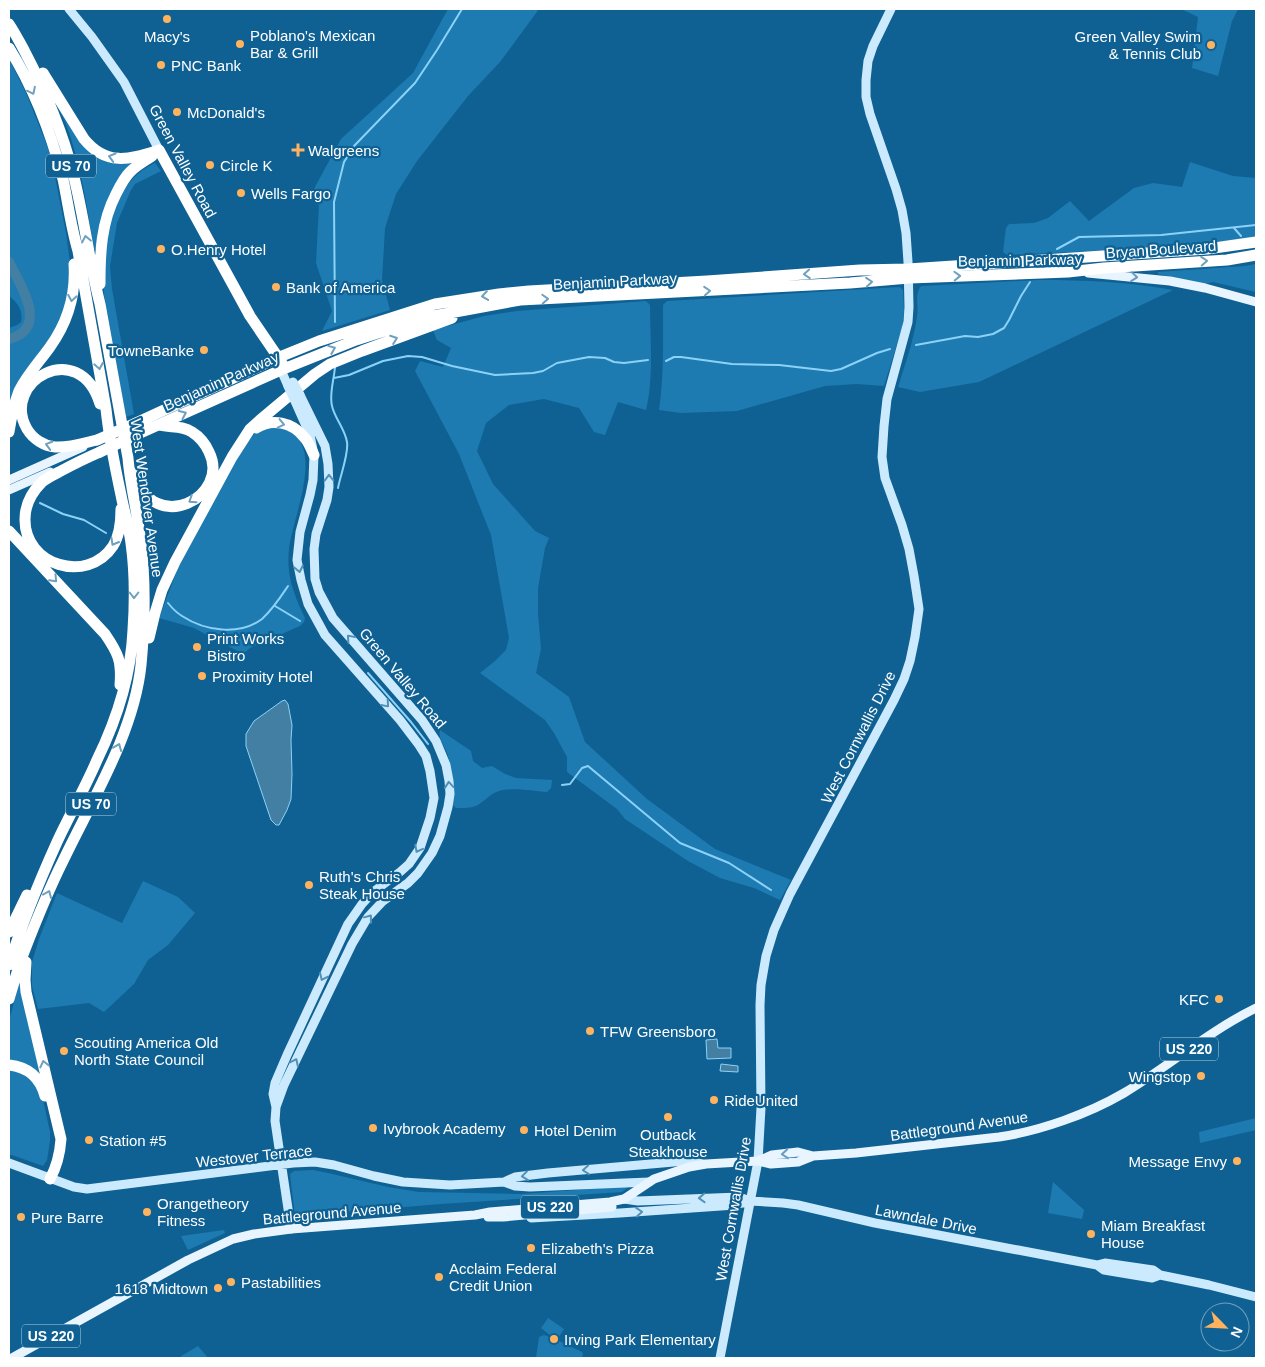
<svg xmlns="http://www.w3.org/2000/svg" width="1265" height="1367" viewBox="0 0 1265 1367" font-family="Arial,sans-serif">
<rect width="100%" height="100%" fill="#0f6193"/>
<!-- green -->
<path fill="#1d7bb1" d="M448 9H539L500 62 468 96 417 161 396 194 385 228 382 280 390 310 322 331 332 311 316 263 319 205 309 198 341 139 413 73Z
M1181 9H1238L1232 21 1218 76 1192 68 1198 17Z
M9 59 26 93 48 148 56 182 66 233 70 263 71 285 63 317 9 412V328L17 325 21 322C23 310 18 303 9 296Z
M48 90 79 139 134 161 96 249H94C87 207 81 164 66 124 61 113 54 101 48 90Z
M1190 162 1233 176 1256 178V237C1175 248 1089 251 1007 255L1003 252 1006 228 1009 224 1034 223 1048 218 1070 201 1089 221 1134 188 1153 183 1182 187Z
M155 163 161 171 135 184 131 190 117 223 110 266 112 289 134 414 126 417 104 294C100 250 109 183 155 163Z
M1256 264V292L1213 282 1205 284 1158 274V272L1245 266Z
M1039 280C1084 280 1129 282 1173 290L979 382 920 392 898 387C905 364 914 340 917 316 919 305 914 295 921 286Z
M900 287 903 290 904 312 902 328 884 386 857 384 825 386 737 411 681 413 659 410C664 375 663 341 663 305L667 301Z
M646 301 650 305C650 340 654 376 646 410L618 402 605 435 594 432 579 408 544 399 509 405 486 423 477 451 493 484 535 531 549 538 545 548 538 588V614L541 649 536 673 569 697 585 742 647 799 715 849 791 880 780 900 754 888 720 878 688 861 625 819 617 809 567 772V757L554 733 545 720 480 673 495 661 506 650 509 638 491 535 459 454 415 371 420 361 443 367 451 348 437 340 433 330 484 316 517 311Z
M274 428C277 428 282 428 285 429 327 444 292 519 289 549 286 575 294 595 305 618L304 622 300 626 250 648 243 654 194 628 159 618 180 563 209 507 243 448 255 433 263 429Z
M440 730 471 751 473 761 482 768 492 766 505 774 516 778 552 780 551 788 547 792C533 791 512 787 499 791 492 793 488 798 482 802 474 809 466 808 456 808L453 805C453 787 453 770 447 753 444 745 438 739 440 730Z
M143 881 178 897 195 913 168 945 148 960 134 984 104 1012 89 1003 38 1009 32 986V962L39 939 57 893 122 923Z
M21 976 46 1084 9 1063V1021Z
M9 1069 25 1072 41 1090 50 1132V1141L47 1160 43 1166 9 1154Z
M1256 1118V1130L1200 1143 1199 1132Z
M313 1170 328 1173 388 1187 419 1192 522 1194 630 1186 622 1192 441 1204 295 1216 290 1174 294 1171Z
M1053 1182 1084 1210 1082 1219 1048 1213Z
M224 1230 225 1233 188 1250 181 1236Z
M548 1318 564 1329 557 1340 582 1352 583 1354 582 1358H536L539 1337 544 1335 555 1339 541 1328Z
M198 1346 208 1358H178Z"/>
<!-- water -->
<path fill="#437fa3" stroke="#8cd2f8" d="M285 700 288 704 292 725 291 740 292 774 291 799 287 810 279 825H276L271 820 246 746V734L254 721 282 701Z
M717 1039 718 1048H731V1058L707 1059 706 1040Z
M721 1064 738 1066V1072L720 1071Z"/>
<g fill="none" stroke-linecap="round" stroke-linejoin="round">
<!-- stream -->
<path stroke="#8cd2f8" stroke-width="2" d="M1234 228 1241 236
M1057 249 1079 237 1161 235 1256 225
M335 322 334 202 344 162 354 146 415 83 437 50 462 9
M916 345 965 336 978 337 993 334 1004 328 1009 320 1021 296 1030 282
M666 361 674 357H681L732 364 779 365 831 371 841 369 877 353 890 349
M335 367C334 380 329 394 332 406 335 419 345 429 347 442 349 454 340 476 338 488
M334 378 349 375 383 361 408 356 422 357 452 366 495 375 533 373 543 371 557 363 589 357 605 358 614 362 624 363 648 360
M40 503 63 514 84 520 106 533
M168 603C172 608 177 613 182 616 205 631 239 636 262 619 273 609 280 598 288 586
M275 606 300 621
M368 673 411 722 428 744
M562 785 570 784 582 768 588 766 680 843 729 863 771 890"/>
<!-- river -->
<path stroke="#437fa3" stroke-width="10" d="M9 262C20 285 50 328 9 339"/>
<!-- secondary -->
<path stroke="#cbeafd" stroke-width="9" d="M69 9 92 37 124 82 159 150
M281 370 288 386
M276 1107 273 1094 275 1083 287 1055 348 924 362 904 373 892 400 872 409 864 420 848 430 818 434 798 430 771 426 756 419 745 400 720 325 635 308 604 301 580 297 560 300 532 310 495 313 480 314 455 310 435 294 399
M9 1163 74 1187 87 1189 293 1163 315 1162 334 1165 374 1176 403 1182 450 1185 504 1182 515 1177 548 1173 685 1161 703 1164
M504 1182 515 1186 530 1187 649 1182
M624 1199 638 1201 739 1197 750 1201
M531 1218 620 1213 735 1205 750 1201 783 1203 798 1205 875 1223 1097 1265 1104 1270 1152 1278 1160 1275
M291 1229 275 1121 276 1107 284 1085 352 944 368 917 383 901 408 883 418 873 432 853 440 836 448 807 450 794 449 781 446 765 436 741 422 720 333 618 319 592 315 579 314 549 316 534 327 500 329 487 328 464 325 446 300 395
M1097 1265 1105 1263 1153 1270 1160 1275 1209 1285 1256 1297
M720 1358 758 1161 761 1108 760 1005 761 985 766 956 774 930 790 894 894 700 904 679 910 661 915 637 919 609 914 576 909 549 902 525 885 478 882 457 884 426 887 399 908 322 909 307 908 262 906 233 902 210 896 189 870 114 866 97V80L868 61 873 46 891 9"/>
<!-- primary -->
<path stroke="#e8f5ff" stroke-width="9" d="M1088 273 1170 281 1205 288 1256 302
M9 480 83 447
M9 490 50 472
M758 1161 772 1155 798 1152 813 1156 856 1153 999 1137C1040 1131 1088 1114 1124 1093 1169 1066 1209 1031 1256 1008
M488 1217H503L612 1207
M12 1358 188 1260 233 1239 254 1234 291 1229 475 1215 490 1212 610 1202 624 1199 654 1179 689 1167 706 1164 758 1161 771 1164 798 1162 813 1156"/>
<!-- highway -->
<path stroke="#fff" stroke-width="11" d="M9 24C15 33 19 41 24 50 45 90 62 130 73 173 84 216 89 261 100 304L128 458C130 484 137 510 140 536 146 579 145 622 141 665 134 733 92 800 63 861 48 891 36 921 24 952 18 967 14 983 9 999
M9 48C34 88 51 133 63 179 68 203 71 227 78 251L106 409C109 438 115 467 121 495 124 511 129 527 131 543 135 572 135 601 133 630 131 675 117 719 97 760 85 788 70 814 57 842 39 882 22 923 9 965
M43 73 84 139C107 167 130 159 159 150
M159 150 250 316 282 363
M100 284C100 253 101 223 116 194 120 186 124 178 130 172 137 165 145 161 152 156
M136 423 277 358 319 341 435 304 499 294 529 291 707 281 860 270 908 269 1207 249 1256 242
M256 428C272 418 292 422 304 437 309 442 311 449 314 455
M9 432C11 419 14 404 19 391 27 375 40 361 50 347 68 322 76 294 74 264
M138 434 281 370 356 340 428 317 520 300 850 283 909 278 1068 272 1104 268 1227 260 1256 255
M97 440C84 443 69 448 55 447 44 446 33 439 27 429 0 382 79 336 100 404
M100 452C86 458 72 465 59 472 53 475 47 478 42 482 32 492 25 505 25 519 24 565 87 585 113 546 120 535 121 522 121 509
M134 473C154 538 231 496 209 452 205 443 200 437 192 432 182 425 170 428 159 425
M9 531 105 634C118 653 122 661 120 685
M149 638 155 613 162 590 175 562 232 457 250 429 260 420 315 374 330 364 362 351 452 318
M9 932 27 895
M26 962 25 980 26 992 61 1139C60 1154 57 1166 50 1179
M9 1065C28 1067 40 1077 45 1096"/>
<!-- secondary-bridge -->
<path stroke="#cbeafd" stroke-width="9" d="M293 382 300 395
M288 386 294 399"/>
<!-- highway-bridge -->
<path stroke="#fff" stroke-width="11" d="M97 440 136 423
M100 452 138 434"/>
</g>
<!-- one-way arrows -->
<defs><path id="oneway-chevron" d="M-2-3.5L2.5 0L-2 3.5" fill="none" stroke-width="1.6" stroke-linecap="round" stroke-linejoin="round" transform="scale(1.25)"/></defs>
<g stroke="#6fa0be">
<use href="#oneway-chevron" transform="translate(32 91) rotate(64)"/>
<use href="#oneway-chevron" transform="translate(112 157) rotate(-164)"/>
<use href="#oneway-chevron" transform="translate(86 239) rotate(-101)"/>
<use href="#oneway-chevron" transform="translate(1204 261) rotate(-4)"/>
<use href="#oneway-chevron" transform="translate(807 274) rotate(176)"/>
<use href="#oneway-chevron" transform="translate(957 276) rotate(-2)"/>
<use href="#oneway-chevron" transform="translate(869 282) rotate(-5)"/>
<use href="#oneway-chevron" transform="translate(707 291) rotate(-4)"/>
<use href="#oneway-chevron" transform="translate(485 296) rotate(172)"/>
<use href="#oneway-chevron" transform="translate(72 298) rotate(100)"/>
<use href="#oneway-chevron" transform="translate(545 299) rotate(-3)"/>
<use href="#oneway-chevron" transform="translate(394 339) rotate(-20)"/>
<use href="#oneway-chevron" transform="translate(332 349) rotate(-22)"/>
<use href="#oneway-chevron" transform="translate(99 366) rotate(80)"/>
<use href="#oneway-chevron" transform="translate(183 414) rotate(-24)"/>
<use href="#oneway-chevron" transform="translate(281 424) rotate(13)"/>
<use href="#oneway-chevron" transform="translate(49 445) rotate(-164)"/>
<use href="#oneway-chevron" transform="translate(192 500) rotate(147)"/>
<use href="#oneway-chevron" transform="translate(114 542) rotate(120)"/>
<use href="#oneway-chevron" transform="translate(54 579) rotate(47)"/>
<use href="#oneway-chevron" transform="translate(134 595) rotate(90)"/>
<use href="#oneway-chevron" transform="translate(118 747) rotate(-68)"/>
<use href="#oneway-chevron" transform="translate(48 894) rotate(-67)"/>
<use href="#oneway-chevron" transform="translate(44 1064) rotate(-103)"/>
</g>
<g stroke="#669cbe">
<use href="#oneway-chevron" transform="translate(1134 277) rotate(6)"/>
<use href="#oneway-chevron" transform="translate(785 1154) rotate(175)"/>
</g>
<g stroke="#5191b8">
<use href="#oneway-chevron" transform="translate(329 478) rotate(-91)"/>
<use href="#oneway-chevron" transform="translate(299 569) rotate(79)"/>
<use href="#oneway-chevron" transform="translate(350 638) rotate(-131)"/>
<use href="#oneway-chevron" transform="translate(386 704) rotate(49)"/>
<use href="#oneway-chevron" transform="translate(449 785) rotate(-95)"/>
<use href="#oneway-chevron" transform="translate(418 849) rotate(118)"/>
<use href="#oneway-chevron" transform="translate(369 918) rotate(-53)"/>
<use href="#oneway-chevron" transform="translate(323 977) rotate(115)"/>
<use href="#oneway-chevron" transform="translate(295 1062) rotate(-64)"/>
<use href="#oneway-chevron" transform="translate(586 1170) rotate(175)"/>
<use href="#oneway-chevron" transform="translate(525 1176) rotate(173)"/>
<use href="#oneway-chevron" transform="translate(702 1198) rotate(178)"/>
<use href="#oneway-chevron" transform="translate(639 1212) rotate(-5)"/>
</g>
<!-- markers -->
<g fill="#ffb35e" stroke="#0f6193" stroke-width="2">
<circle cx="167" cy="19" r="5"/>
<circle cx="240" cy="44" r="5"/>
<circle cx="1211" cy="45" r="5"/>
<circle cx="161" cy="65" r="5"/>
<circle cx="177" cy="112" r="5"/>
<path d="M295.5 142.5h5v5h5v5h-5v5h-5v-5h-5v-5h5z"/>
<circle cx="210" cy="165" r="5"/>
<circle cx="241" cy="193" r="5"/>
<circle cx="161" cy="249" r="5"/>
<circle cx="276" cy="287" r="5"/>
<circle cx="204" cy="350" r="5"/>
<circle cx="197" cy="647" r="5"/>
<circle cx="202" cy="676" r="5"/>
<circle cx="309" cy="885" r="5"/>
<circle cx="1219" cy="999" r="5"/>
<circle cx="590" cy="1031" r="5"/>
<circle cx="64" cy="1051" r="5"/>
<circle cx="1201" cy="1076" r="5"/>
<circle cx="714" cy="1100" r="5"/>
<circle cx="668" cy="1117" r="5"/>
<circle cx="373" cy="1128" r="5"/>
<circle cx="524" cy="1130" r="5"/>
<circle cx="89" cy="1140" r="5"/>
<circle cx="1237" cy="1161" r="5"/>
<circle cx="147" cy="1212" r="5"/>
<circle cx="21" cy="1217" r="5"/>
<circle cx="1091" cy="1234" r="5"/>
<circle cx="531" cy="1248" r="5"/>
<circle cx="439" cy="1277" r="5"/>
<circle cx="231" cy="1282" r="5"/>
<circle cx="218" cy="1288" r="5"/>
<circle cx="554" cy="1339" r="5"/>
</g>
<g text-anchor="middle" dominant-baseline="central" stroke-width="4.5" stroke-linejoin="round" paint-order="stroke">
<!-- shield labels -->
<g fill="#0f6193" stroke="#b7d0df" stroke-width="1">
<rect x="46" y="154.5" width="50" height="23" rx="4"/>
<rect x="66" y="792.5" width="50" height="23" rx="4"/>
<rect x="1160" y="1037.5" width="58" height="23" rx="4"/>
<rect x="521" y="1195.5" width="58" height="23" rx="4"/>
<rect x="22" y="1324.5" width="58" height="23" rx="4"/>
</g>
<g font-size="14" font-weight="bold" fill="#fff">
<text x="71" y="166">US 70</text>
<text x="91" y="804">US 70</text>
<text x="1189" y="1049">US 220</text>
<text x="550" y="1207">US 220</text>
<text x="51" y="1336">US 220</text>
</g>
<!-- poi labels -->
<g font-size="15" fill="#fff" stroke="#0f6193" text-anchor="start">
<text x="250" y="35">Poblano's Mexican<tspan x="250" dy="17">Bar &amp; Grill</tspan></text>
<text x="167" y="36" text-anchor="middle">Macy's</text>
<text x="1201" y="36" text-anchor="end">Green Valley Swim<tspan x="1201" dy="17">&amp; Tennis Club</tspan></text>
<text x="171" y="65">PNC Bank</text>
<text x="187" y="112">McDonald's</text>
<text x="308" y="150">Walgreens</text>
<text x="220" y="165">Circle K</text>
<text x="251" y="193">Wells Fargo</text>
<text x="171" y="249">O.Henry Hotel</text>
<text x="286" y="287">Bank of America</text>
<text x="194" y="350" text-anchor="end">TowneBanke</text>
<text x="207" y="638">Print Works<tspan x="207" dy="17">Bistro</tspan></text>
<text x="212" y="676">Proximity Hotel</text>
<text x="319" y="876">Ruth's Chris<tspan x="319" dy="17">Steak House</tspan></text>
<text x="1209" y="999" text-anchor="end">KFC</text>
<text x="600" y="1031">TFW Greensboro</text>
<text x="74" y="1042">Scouting America Old<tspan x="74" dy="17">North State Council</tspan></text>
<text x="1191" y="1076" text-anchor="end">Wingstop</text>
<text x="724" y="1100">RideUnited</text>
<text x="383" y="1128">Ivybrook Academy</text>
<text x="534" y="1130">Hotel Denim</text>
<text x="668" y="1134" text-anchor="middle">Outback<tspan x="668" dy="17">Steakhouse</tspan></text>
<text x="99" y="1140">Station #5</text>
<text x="1227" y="1161" text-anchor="end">Message Envy</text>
<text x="157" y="1203">Orangetheory<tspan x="157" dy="17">Fitness</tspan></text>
<text x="31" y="1217">Pure Barre</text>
<text x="1101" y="1225">Miam Breakfast<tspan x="1101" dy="17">House</tspan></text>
<text x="541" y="1248">Elizabeth's Pizza</text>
<text x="449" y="1268">Acclaim Federal<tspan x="449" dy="17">Credit Union</tspan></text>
<text x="241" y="1282">Pastabilities</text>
<text x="208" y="1288" text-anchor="end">1618 Midtown</text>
<text x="564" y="1339">Irving Park Elementary</text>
</g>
<!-- street labels -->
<g font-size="15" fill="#fff" stroke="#0f6193">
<text transform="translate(183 161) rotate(62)">Green Valley Road</text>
<text transform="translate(1161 249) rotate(-4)">Bryan Boulevard</text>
<text transform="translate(1020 260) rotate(-1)">Benjamin Parkway</text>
<text transform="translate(615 281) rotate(-3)">Benjamin Parkway</text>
<text transform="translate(221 381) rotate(-24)">Benjamin Parkway</text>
<text transform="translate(147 498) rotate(82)">West Wendover Avenue</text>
<text transform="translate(403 678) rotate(50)">Green Valley Road</text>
<text transform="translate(858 737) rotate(-63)">West Cornwallis Drive</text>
<text transform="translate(959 1126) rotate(-8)">Battleground Avenue</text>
<text transform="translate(254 1156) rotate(-6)">Westover Terrace</text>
<text transform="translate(733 1209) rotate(-80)">West Cornwallis Drive</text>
<text transform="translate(332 1213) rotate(-5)">Battleground Avenue</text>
<text transform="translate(926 1219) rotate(11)">Lawndale Drive</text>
</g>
</g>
<!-- border -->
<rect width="1265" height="1367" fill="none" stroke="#ffffff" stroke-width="20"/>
<!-- north arrow -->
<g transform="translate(1225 1327) rotate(114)"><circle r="24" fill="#0f6193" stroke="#6fa0be"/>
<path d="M0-4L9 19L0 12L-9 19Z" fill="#ffb35e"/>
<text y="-8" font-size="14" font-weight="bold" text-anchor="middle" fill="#ffffff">N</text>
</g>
</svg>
